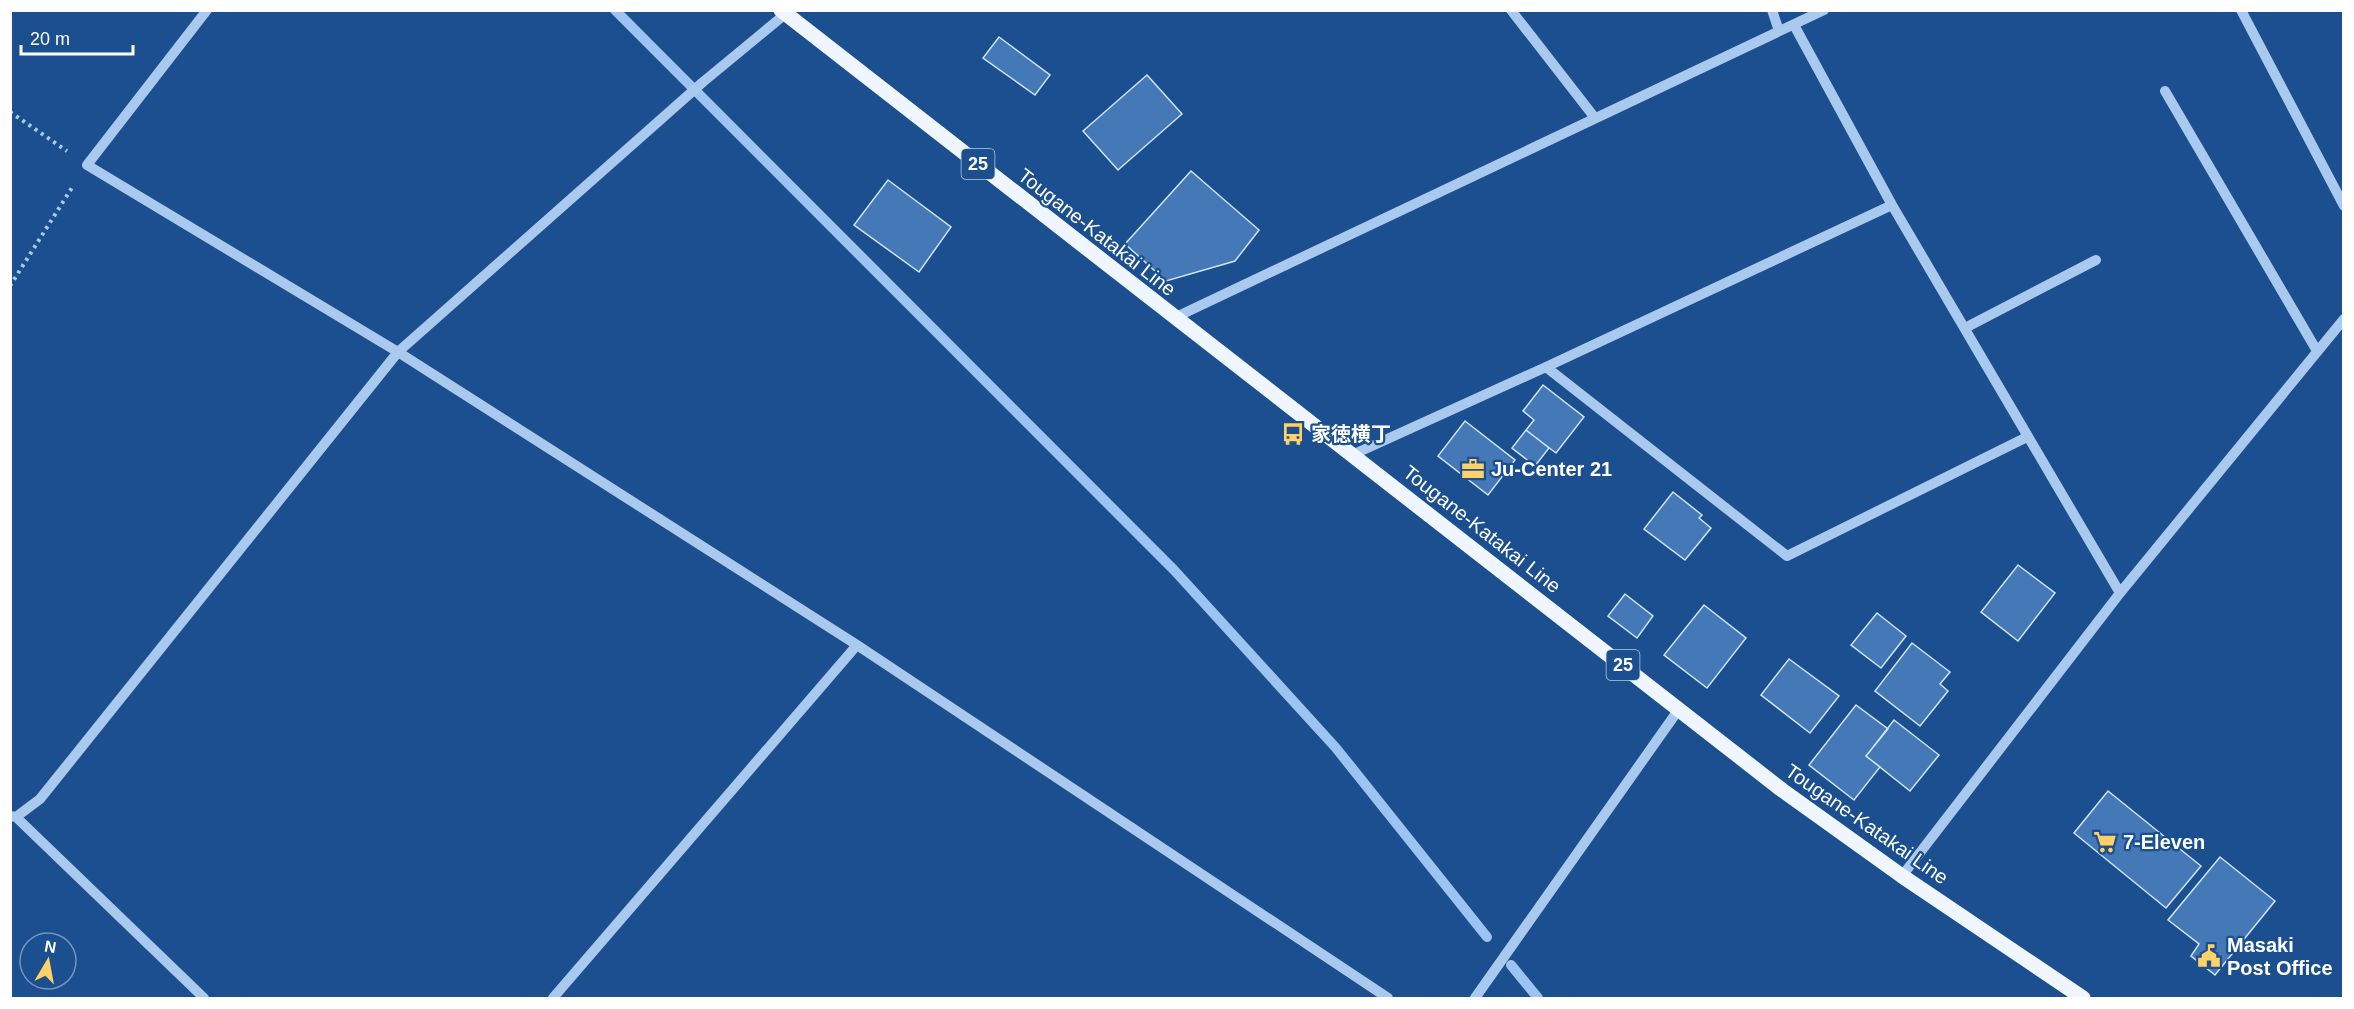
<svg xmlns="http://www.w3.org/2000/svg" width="2354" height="1009" viewBox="0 0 2354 1009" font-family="Helvetica,'Noto Sans JP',sans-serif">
<rect width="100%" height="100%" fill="#1b4f8f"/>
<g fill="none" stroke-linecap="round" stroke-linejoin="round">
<!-- stream -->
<path stroke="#9cc4f0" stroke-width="10" d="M615 10 1174 570 1336 748 1487 937
M1511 965 1538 998"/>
</g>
<!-- building -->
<path fill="#4478b7" stroke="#cfe3fa" stroke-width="1.5" d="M999 37 1050 75 1035 95 983 58Z
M1147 75 1182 114 1118 170 1083 131Z
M1191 171 1259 230 1235 261 1166 281 1125 244Z
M888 180 951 227 919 272 854 225Z
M1543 385 1584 417 1556 453 1526 430 1534 420 1523 411Z
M1465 421 1515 460 1488 495 1438 456Z
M1526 430 1549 448 1535 466 1512 448Z
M1673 492 1702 515 1699 518 1711 528 1685 560 1644 529Z
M2018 565 2055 593 2018 641 1981 612Z
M1625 594 1653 616 1637 638 1608 616Z
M1704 605 1746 638 1707 688 1664 655Z
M1877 613 1906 636 1881 668 1851 645Z
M1912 643 1950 672 1940 684 1948 691 1920 726 1875 691Z
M1789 659 1839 696 1810 733 1761 695Z
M1856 705 1888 729 1866 756 1880 767 1854 800 1809 765Z
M1894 720 1939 755 1910 791 1866 756Z
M2108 791 2201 866 2166 908 2074 833Z
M2220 857 2275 901 2215 975 2191 956 2199 944 2168 920Z"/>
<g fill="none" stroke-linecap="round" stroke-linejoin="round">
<!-- path -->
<path stroke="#a9c9ee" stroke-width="4" stroke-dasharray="3 4.5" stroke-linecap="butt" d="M10 112 67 151
M10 286 73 186"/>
<!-- minor -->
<path stroke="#a9c9ee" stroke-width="10" d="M207 10 87 165 398 352 857 645 1388 998
M1511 10 1595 118
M1772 10 1779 31
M2241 10 2344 206
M1794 25 1892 205 2120 593
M2165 91 2317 351
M1174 318 1824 10
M1965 328 2096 260
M1546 367 1787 556 2027 437
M1352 455 1546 367 1892 205
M10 816 16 817 40 799 398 352 703 82 789 11
M16 817 204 998
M1902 876 2120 593 2344 319
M553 998 857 645
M1475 998 1679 709"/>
<!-- major -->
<path stroke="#f0f6ff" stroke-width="15" d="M781 10 1782 790 1902 876 2083 998"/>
</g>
<!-- icons -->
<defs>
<g id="bus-bare" transform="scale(1.8)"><path d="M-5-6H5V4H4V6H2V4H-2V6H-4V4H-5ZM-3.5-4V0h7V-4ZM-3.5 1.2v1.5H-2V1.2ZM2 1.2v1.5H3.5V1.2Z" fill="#ffd166" stroke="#1b4f8f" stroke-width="2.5" paint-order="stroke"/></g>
<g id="office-bare" transform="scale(1.8)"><path d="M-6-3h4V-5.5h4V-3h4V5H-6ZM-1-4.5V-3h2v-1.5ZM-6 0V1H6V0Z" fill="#ffd166" stroke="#1b4f8f" stroke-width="2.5" paint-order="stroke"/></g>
<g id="supermarket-bare" transform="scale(1.8)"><path d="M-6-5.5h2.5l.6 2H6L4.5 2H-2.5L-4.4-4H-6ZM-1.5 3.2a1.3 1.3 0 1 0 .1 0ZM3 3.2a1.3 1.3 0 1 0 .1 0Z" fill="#ffd166" stroke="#1b4f8f" stroke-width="2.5" paint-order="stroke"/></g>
<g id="civic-bare" transform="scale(1.8)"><path d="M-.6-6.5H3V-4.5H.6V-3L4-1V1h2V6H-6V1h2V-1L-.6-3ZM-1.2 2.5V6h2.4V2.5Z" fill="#ffd166" stroke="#1b4f8f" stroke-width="2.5" paint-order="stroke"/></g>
</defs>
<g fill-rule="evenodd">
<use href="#bus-bare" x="1293" y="434"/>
<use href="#office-bare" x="1473" y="469"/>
<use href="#supermarket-bare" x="2105" y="842"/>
<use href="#civic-bare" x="2209" y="956"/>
</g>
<g text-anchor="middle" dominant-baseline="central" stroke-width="4.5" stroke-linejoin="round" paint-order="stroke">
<!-- shield labels -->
<g fill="#1b4f8f" stroke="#bbcadd" stroke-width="1.5">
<rect x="961.5" y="149" width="33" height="30" rx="4.5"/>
<rect x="1606.5" y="650" width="33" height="30" rx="4.5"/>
</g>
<g font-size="18" font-weight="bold" fill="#fff">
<text x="978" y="164">25</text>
<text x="1623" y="665">25</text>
</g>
<!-- street labels -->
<g font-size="20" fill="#fff" stroke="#1b4f8f">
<text transform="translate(1097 232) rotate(38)">Tougane-Katakai Line</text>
<text transform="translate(1482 529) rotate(38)">Tougane-Katakai Line</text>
<text transform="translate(1867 824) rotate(35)">Tougane-Katakai Line</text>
</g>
<!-- poi labels -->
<g font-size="20" font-weight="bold" fill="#fff" stroke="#1b4f8f" text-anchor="start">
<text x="1311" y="434">家徳横丁</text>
<text x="1491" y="469">Ju-Center 21</text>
<text x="2123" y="842">7-Eleven</text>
<text x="2227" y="945">Masaki<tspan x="2227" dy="23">Post Office</tspan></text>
</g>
</g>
<!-- border -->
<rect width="2354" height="1009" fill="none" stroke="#ffffff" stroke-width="24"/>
<!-- north arrow -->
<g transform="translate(48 961) rotate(10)"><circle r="28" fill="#1b4f8f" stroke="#7695bc" stroke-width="1.5"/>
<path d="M0-4.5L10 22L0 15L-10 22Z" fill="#ffd166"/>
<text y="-9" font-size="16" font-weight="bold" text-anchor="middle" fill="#ffffff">N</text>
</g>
<!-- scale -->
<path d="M21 45v9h112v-9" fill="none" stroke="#ffffff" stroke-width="3"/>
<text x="30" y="45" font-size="18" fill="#ffffff" stroke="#1b4f8f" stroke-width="4.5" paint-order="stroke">20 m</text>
</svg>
